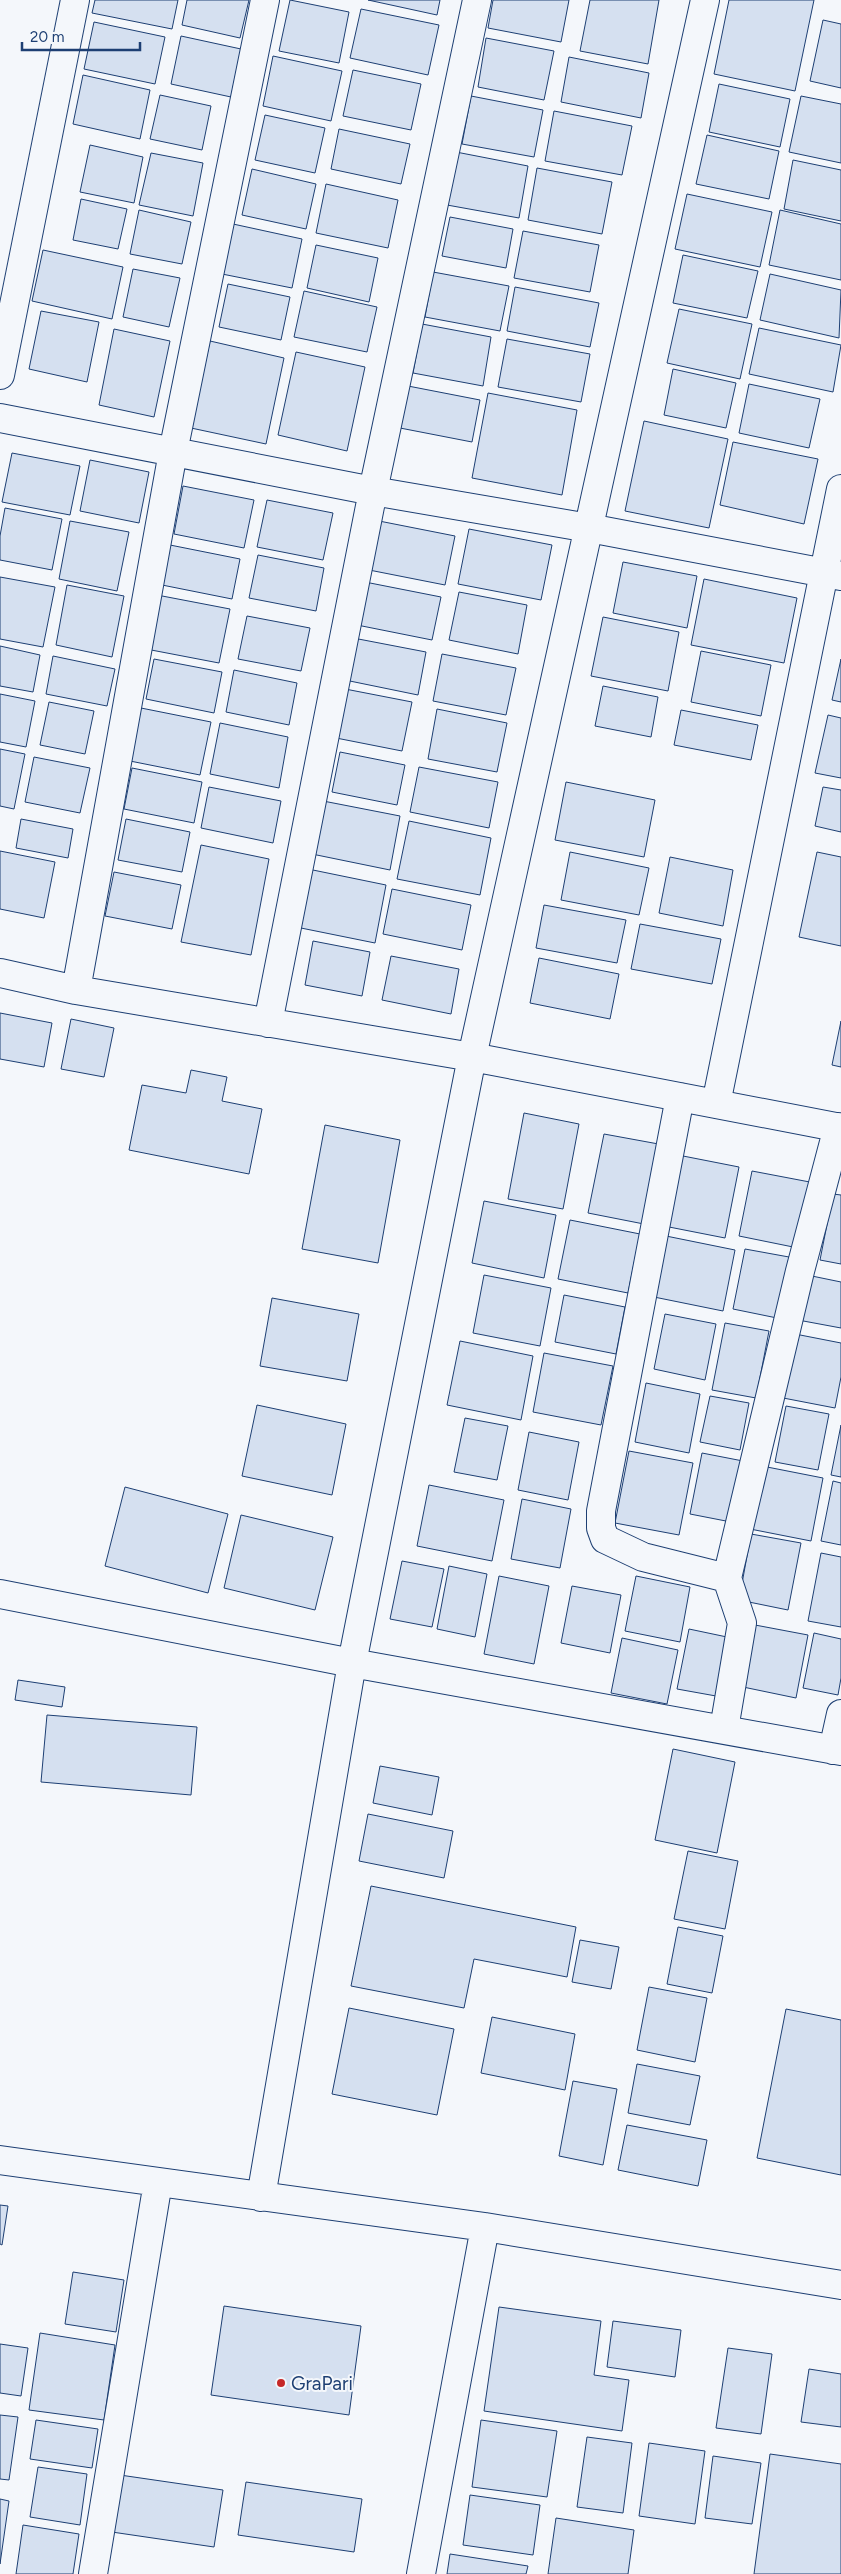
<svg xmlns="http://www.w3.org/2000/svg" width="841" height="2574" viewBox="0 0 841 2574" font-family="Figtree,sans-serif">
<rect width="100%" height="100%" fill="#f4f7fb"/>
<!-- building -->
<path fill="#d5e0f0" stroke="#1d3f73" d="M95 0H178L172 29 92 13Z
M187 0H249L240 38 182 25Z
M290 0 349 12 339 63 279 51Z
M368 0H440L437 15Z
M493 0H569L561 42 488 28Z
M590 0H659L648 64 580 51Z
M729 0H814L795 91 714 74Z
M361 9 439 25 428 75 350 58Z
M823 20 841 24V88L810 81Z
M94 22 165 37 155 84 84 69Z
M181 36 241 49 231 97 171 84Z
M486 38 554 51 544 100 478 87Z
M273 56 342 71 331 121 263 106Z
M569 57 649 73 641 118 561 102Z
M353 70 421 84 411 130 343 116Z
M83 75 150 90 140 139 73 124Z
M719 84 790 99 780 147 709 132Z
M160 95 211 106 202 150 150 139Z
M471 96 543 110 534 157 462 144Z
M801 96 841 104V163L789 152Z
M554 111 632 126 622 175 545 161Z
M265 115 325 128 315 173 255 160Z
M339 129 410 144 401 184 331 169Z
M707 135 779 151 769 199 696 184Z
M90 145 143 157 134 203 80 192Z
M456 152 528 166 519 218 447 205Z
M151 153 203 163 193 216 139 205Z
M793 160 841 170V221L784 209Z
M537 168 612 182 602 234 528 220Z
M252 169 316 184 306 229 242 215Z
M326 184 398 200 388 248 316 233Z
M687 194 772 212 760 267 675 249Z
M81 199 127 209 118 249 73 240Z
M139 210 191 222 182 264 130 254Z
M780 210 841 224V280L769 265Z
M450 217 513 229 506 268 442 256Z
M233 224 302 239 292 288 222 274Z
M523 231 599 245 590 292 514 278Z
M316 245 378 258 369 302 307 288Z
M43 250 123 267 112 319 32 301Z
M683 255 758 271 747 318 673 303Z
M133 269 180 278 169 327 123 317Z
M433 272 509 286 500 331 425 317Z
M770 274 841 290 839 338 760 320Z
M228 284 290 297 281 340 219 327Z
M515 287 599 303 590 347 507 331Z
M304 291 377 307 367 352 294 337Z
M679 309 752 324 740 379 667 363Z
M41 311 99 322 87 382 29 369Z
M422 324 491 337 483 386 413 373Z
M759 328 841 345 833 392 749 374Z
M114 329 170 341 154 417 99 405Z
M507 339 590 354 581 402 498 387Z
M210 341 284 358 266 444 191 428Z
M296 352 365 367 347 451 278 435Z
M673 369 736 383 726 428 664 415Z
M749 384 820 399 809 448 739 433Z
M408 386 480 400 472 442 400 428Z
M488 393 577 410 562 495 472 478Z
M644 421 728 439 709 528 625 511Z
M733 442 818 459 804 524 720 505Z
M12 453 80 466 70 515 2 502Z
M90 460 149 472 139 523 80 511Z
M183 486 254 500 244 548 174 534Z
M267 500 333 513 323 560 257 547Z
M5 508 62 519 52 570 0 560V536Z
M374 520 455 536 445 585 364 569Z
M70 521 129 532 117 591 59 579Z
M469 529 552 545 541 600 458 584Z
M170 545 240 559 232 599 162 585Z
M258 555 324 568 316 611 249 598Z
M623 562 697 576 687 628 613 613Z
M0 577 55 587 43 647 0 639Z
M704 579 797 598 784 663 691 645Z
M365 582 441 597 432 640 357 625Z
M67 585 124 596 112 657 56 645Z
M459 592 527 605 518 654 449 640Z
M157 595 230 609 219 663 146 649Z
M247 616 310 628 301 671 238 659Z
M603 617 679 632 668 691 591 676Z
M348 637 426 652 418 695 340 679Z
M0 646 40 655 33 692 0 686Z
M701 651 771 665 761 716 691 702Z
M442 654 516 668 506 715 433 701Z
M53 656 115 669 107 706 46 694Z
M154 659 222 672 214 713 146 699Z
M841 659V702L832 700Z
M234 670 297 683 289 725 226 712Z
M603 686 658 697 651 737 595 726Z
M340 688 412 702 402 751 331 737Z
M0 694 35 701 26 747 0 742Z
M49 702 94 711 85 754 40 745Z
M141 708 211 722 200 775 130 761Z
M437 709 507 723 497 772 428 759Z
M681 710 758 725 751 760 674 745Z
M828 715 841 718V778L815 773Z
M220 723 288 737 279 788 210 774Z
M0 749 25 754 14 809 0 806Z
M340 752 405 765 397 805 332 792Z
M34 757 90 768 80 813 25 802Z
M419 767 498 782 489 828 410 812Z
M132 768 202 782 194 823 124 809Z
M566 782 655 800 644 857 555 840Z
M209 787 281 801 273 843 201 828Z
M823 787 841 790V832L815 826Z
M318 800 400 816 390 870 307 853Z
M21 819 73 829 68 858 16 848Z
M126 819 190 832 182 872 118 860Z
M409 821 491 838 480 895 397 879Z
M201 845 269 859 251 955 181 942Z
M0 851 55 862 44 918 0 909Z
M570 852 649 868 639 915 561 900Z
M817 852 841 857V946L799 937Z
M670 857 733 870 723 926 659 913Z
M308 869 386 885 375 943 296 927Z
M114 872 181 885 172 929 105 916Z
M392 889 471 905 462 950 383 934Z
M544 905 626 920 617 963 536 948Z
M640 924 721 939 712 984 631 969Z
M313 941 370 952 362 996 305 985Z
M391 956 459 969 451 1014 382 1000Z
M539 958 619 974 610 1019 530 1003Z
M0 1013 52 1023 44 1067 0 1059Z
M71 1019 114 1028 104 1077 61 1069Z
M841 1021V1067L832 1065Z
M191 1070 227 1077 222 1101 262 1109 249 1174 129 1150 142 1085 186 1093Z
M524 1113 579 1124 563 1209 508 1199Z
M325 1125 400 1140 378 1263 302 1249Z
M604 1134 664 1145 649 1225 588 1213Z
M678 1155 739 1167 725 1238 664 1226Z
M752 1171 815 1183 803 1249 739 1236Z
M833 1194 841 1195V1264L820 1260Z
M484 1201 556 1215 544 1278 472 1263Z
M570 1220 640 1234 628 1293 558 1279Z
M666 1236 735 1250 723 1311 654 1297Z
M745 1249 789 1257 777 1318 733 1309Z
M484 1275 551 1288 540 1346 473 1333Z
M807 1275 841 1282V1328L798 1320Z
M564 1295 625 1307 616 1354 555 1342Z
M272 1298 359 1314 347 1381 260 1366Z
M665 1314 716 1324 705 1380 654 1369Z
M725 1323 769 1331 756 1398 712 1390Z
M790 1333 841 1343V1377L835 1408 778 1397Z
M460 1341 533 1356 521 1420 447 1405Z
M544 1353 613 1366 601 1425 533 1412Z
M646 1383 700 1394 689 1453 635 1442Z
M710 1396 749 1403 740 1450 700 1442Z
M257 1405 346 1424 332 1495 242 1476Z
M786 1406 829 1414 818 1470 775 1462Z
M465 1418 508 1426 497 1480 454 1472Z
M841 1425V1477L831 1475Z
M529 1432 579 1442 568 1500 518 1490Z
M629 1451 693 1463 679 1535 615 1523Z
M702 1453 743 1461 731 1522 690 1514Z
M762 1466 823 1478 811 1541 750 1529Z
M833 1481 841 1483V1545L821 1541Z
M429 1485 504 1500 492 1561 417 1546Z
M125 1487 228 1514 208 1593 105 1566Z
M522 1499 571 1509 560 1568 511 1559Z
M241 1515 333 1537 315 1610 224 1588Z
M751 1534 801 1543 788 1610 739 1600Z
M821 1553 841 1557V1627L808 1621Z
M402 1561 444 1569 432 1627 390 1619Z
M449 1566 487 1574 475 1637 437 1629Z
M499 1576 549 1586 534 1664 484 1654Z
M636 1576 690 1587 680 1642 625 1631Z
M572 1586 621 1595 610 1653 561 1643Z
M755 1625 808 1635 796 1698 743 1687Z
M689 1629 727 1637 716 1696 677 1689Z
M814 1633 841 1639V1678L838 1695 803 1688Z
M622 1638 678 1650 667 1704 611 1693Z
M18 1680 65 1687 62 1707 15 1700Z
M47 1715 197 1727 191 1795 41 1782Z
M673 1749 735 1762 717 1853 655 1840Z
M380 1766 439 1777 432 1815 373 1803Z
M368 1814 453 1831 444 1878 359 1861Z
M688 1851 738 1861 725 1929 674 1919Z
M371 1886 576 1927 567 1977 474 1959 464 2008 351 1986Z
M678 1927 723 1936 712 1993 667 1984Z
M580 1940 619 1947 611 1989 572 1982Z
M649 1987 707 1998 695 2062 637 2050Z
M349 2008 454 2029 437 2115 332 2094Z
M786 2009 841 2020V2175L757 2158Z
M492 2017 575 2034 565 2090 481 2073Z
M637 2064 700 2076 690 2125 628 2113Z
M573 2081 617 2089 603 2165 559 2156Z
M627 2125 707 2140 698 2186 618 2170Z
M0 2205 8 2206 2 2245 0 2244Z
M73 2272 124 2280 116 2332 65 2324Z
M224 2306 361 2326 349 2415 211 2395Z
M499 2307 601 2321 594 2375 629 2380 622 2431 484 2411Z
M613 2321 681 2330 675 2377 607 2367Z
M40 2333 115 2345 104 2420 29 2410Z
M0 2344 28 2348 21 2396 0 2393Z
M728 2348 772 2354 761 2434 716 2428Z
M809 2369 841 2374V2427L801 2422Z
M0 2415 18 2417 9 2480 0 2479Z
M36 2420 98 2429 92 2468 30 2459Z
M481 2420 557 2431 547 2497 472 2487Z
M587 2437 632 2443 623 2513 577 2507Z
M649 2443 705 2451 695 2524 639 2516Z
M770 2454 841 2464V2574H754Z
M713 2456 761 2463 752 2524 705 2518Z
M38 2467 87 2474 80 2525 30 2517Z
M113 2474 223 2490 214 2547 105 2531Z
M246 2482 362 2499 354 2552 238 2535Z
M470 2495 540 2505 533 2555 463 2545Z
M0 2499 9 2501 0 2564Z
M556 2518 634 2530 628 2574H548Z
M23 2525 79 2534 73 2574H16Z
M450 2554 528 2566 526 2574H447Z"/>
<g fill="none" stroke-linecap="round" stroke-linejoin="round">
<!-- street casing -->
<g stroke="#1d3f73" stroke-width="30">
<path id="street" d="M0 418 373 491 589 528 841 576
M0 973 76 990 472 1057 841 1128
M76 990 173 452 265 0
M268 1023 373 491 477 0
M680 1097 601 1511V1528L605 1539 643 1557 727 1578
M716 1104 841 489
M0 1594 352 1663 841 1751
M724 1729 742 1623 727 1578 800 1271 838 1127
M833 1750 841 1714
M0 2160 485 2227 841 2285
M261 2197 352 1663 472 1057 705 0
M93 2574 158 2182
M421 2574 485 2227"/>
</g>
<!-- secondary casing -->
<g stroke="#1d3f73" stroke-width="30">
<path id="secondary" d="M0 375 75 0"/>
</g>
<!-- street -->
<use href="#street" stroke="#f4f7fb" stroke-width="28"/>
<!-- secondary -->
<use href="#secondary" stroke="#f4f7fb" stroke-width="28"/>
</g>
<!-- markers -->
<circle fill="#c62828" stroke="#f4f7fb" stroke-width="2" cx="281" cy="2383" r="5"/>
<g text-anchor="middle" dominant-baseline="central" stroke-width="4" stroke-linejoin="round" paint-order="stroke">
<!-- poi labels -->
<g font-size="19" fill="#1d3f73" stroke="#f4f7fb" text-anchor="start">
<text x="291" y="2383">GraPari</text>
</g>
</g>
<!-- scale -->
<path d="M22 42v8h118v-8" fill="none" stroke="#1d3f73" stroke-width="2.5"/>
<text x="30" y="42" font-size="15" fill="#1d3f73" stroke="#f4f7fb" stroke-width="4" paint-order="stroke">20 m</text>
</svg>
